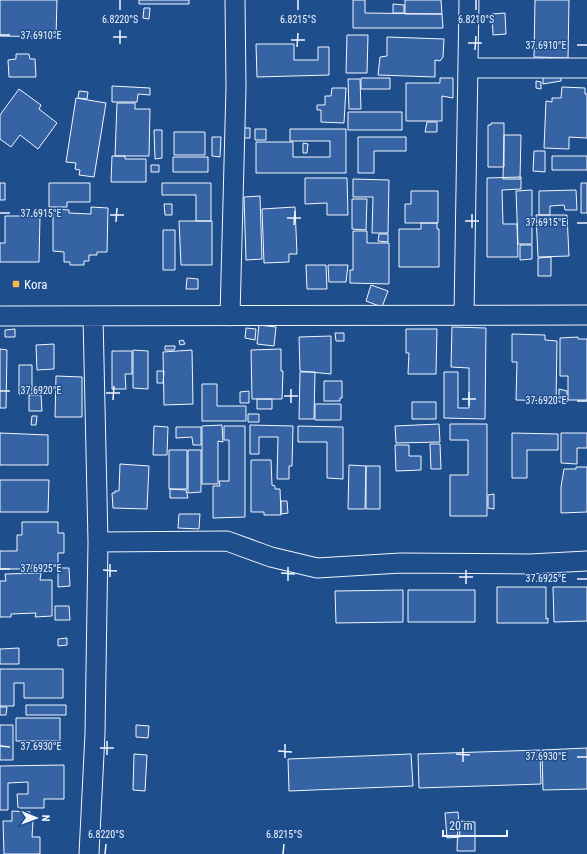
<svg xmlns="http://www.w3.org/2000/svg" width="587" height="854" viewBox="0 0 587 854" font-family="'Roboto Condensed',sans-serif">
<rect width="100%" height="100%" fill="#1f4e8c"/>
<!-- building -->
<path fill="#3563a3" stroke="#f2f6ff" d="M0 0H57L56 37 0 36Z
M139 0H189V4H139Z
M353 0H365V13L442 14 443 28H353Z
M405 0H441L442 14H405Z
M535 0H569L568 58 534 57Z
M393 4 404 5V13H393Z
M144 8H150L149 19 143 18Z
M505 13 506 34 493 35 492 14Z
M347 35H368L367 73H346Z
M387 37 444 39 443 57 440 61 435 60V77L378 75 380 57 387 56Z
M256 44H294V60H318V47H329V75L257 77Z
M16 54H29L30 59H35L36 77H9L8 60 16 59Z
M561 75V81L543 84V76Z
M361 78H390V89H361Z
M440 78H453V98L442 96V121H406V83H440Z
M348 79H360L361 109H349Z
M536 81 541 82V89L536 88Z
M112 86 150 88V95L138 94 137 102H112Z
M562 87 585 88V94H587V138L569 137V149L544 148 546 101 552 102V98H561Z
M332 88H346L344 123 321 122V110H317V105H325V96H331Z
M19 89 41 105 39 109 57 123 38 149 20 135 11 147 0 139V115Z
M79 91 88 92 87 99 78 98Z
M76 98 106 103 94 177 79 175 80 170 75 169 76 163 66 162Z
M117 103H135V109H150L149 156H115Z
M348 112H402V130H348Z
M427 122H437V132H425Z
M491 123H504V167H488V125H491Z
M244 128H250V138H242Z
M255 129H266V140H255Z
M290 129H346V173H256V142H293V157H330V141H290Z
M154 130H162V158L155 159Z
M174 132H205V155H174Z
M504 135H521L520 179H503Z
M212 137H221L220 157 212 156Z
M358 137H406V151H374V173H358Z
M303 143 308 144 307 153H303Z
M534 151H545V172L533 171Z
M112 156H125V159H146V182H111Z
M552 156H587V170H552Z
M173 157H208V172H173Z
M151 165H159V172H151Z
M521 177V189L502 190 503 224H517L518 257H487V178Z
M305 178H347L348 215H327V203L305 204Z
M353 179 389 180 388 233H372L373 197H353Z
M0 183H5V200H0Z
M49 183H90V202H67V207H49Z
M162 183H211V221H196V195H162Z
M581 183H587V213H581Z
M532 190V244H518L516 191Z
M576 190 577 210H565L564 205 550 206V215H539V191Z
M411 191H438V223H405V204H411Z
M260 196 262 259 246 260 244 197Z
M352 199H367L366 230 352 229Z
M164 204H172V215H165Z
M91 207 108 208 107 252H97V255H89V261H84V265H70V262H64V252L53 251V209L69 210V213L91 214Z
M295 207 297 254H289V262L264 263 262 209Z
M536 215H567L569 256 538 257Z
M5 216H40L39 262H0V243H5Z
M179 221H212V265H181Z
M421 223H437V229H439V267H399V229H421Z
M163 230H175V270H163Z
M353 231H367V243H389V284L350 283V270H353Z
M379 234H388V242L378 241Z
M520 245H532V259L520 260Z
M551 257V276H538V258Z
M306 265H326L327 289H307Z
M328 265H348L346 282H329Z
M187 278 198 279V289H186Z
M371 285 388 291 382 307 366 301Z
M259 325 276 327 274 346 257 344Z
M452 327 486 328 485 419 444 418V372H458V408H469V368L451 367Z
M246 328 256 329 255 340 245 338Z
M15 329V337H5V330Z
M406 329H437L436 374H408L409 353H406Z
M335 333H344V341H336Z
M512 334 545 335V340L557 341 556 401 516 400 517 362H512Z
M331 336V374L300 371 299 337Z
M578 337V339H587V400H568V376H560V338Z
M183 340 185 344 180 345 179 341Z
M54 344V369L37 370 36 345Z
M165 346H175V348L174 350H165Z
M0 349 7 350 6 408H0Z
M281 349V371H283L282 399H252L251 350Z
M133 350 148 351V389L133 388Z
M192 350 193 404 164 405 163 352Z
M112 351H132V374H125L126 389H112Z
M19 365H32V394H19Z
M157 371H164L163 383H157Z
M300 372H315L314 419H299Z
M56 376 82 377V417H55Z
M324 381H342V398H340V401H324Z
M202 384H217V406H246V421H202Z
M559 389 567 391V402H559Z
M249 391V403H240V392Z
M29 395H41L42 411H29Z
M257 399H272V409H257Z
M412 402H436V419H412Z
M315 404H341V420H315Z
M248 414H259V422H248Z
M32 416H37L36 425H31Z
M439 424 440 442 396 443 395 426Z
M450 424H487V516H450V475H468V440H450Z
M222 425 223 442 218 441V484H202V426Z
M250 425 293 426 292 466H289V479H277L278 437H259V454H250Z
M154 426 168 427 167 455H153Z
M224 426H245V517L213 518V486H220L219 481H229V440H224Z
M298 426 343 427V479L327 478V442H298Z
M176 427H201V445H193L192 437 176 438Z
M0 433 48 435V465H0Z
M512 433 558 434V450H527V478H512Z
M561 433H587V448H577V464L561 463Z
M430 444H440L441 469H431Z
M395 445H409V456H421V470L396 471Z
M169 450H187V489H169Z
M188 450H201V492L188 493Z
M251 460H271L272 485 275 486V489H280L281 515H264V512H251Z
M120 464 149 466 147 509 113 508 112 493H115V491H119Z
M349 465 366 466 365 509H348Z
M366 466H380V509H366Z
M576 467H587V512L561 513V487L564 469H576Z
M0 480H49L48 512H0Z
M170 489 186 490 188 498H170Z
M494 494V509L488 508V495Z
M281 501H287L288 513 281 514Z
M179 514H200L199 529 178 528Z
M22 522H58V533H64V553H58V565H31V569H0V551H17V535H22Z
M58 568H69L70 586 58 587Z
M41 573 40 580H52V616L35 617 36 613 11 614V617H0V581H6L5 574Z
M497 587H546V619L548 618V623H497Z
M553 587H587V621L554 622Z
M403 590V622L336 623 335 591Z
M408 590H475V622H408Z
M55 606H69L70 620H55Z
M67 638V645L58 646V639Z
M19 648V664H0V649Z
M0 669H63V698H24V683H14V706H0Z
M26 705H66V715H26Z
M0 707H7L6 715H0Z
M16 718H60V741H16Z
M0 725H13V760H0Z
M136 725 149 726 148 738 136 737Z
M587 748V789L543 790 542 750Z
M540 750 541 784 419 788 418 754Z
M134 754 147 755 145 791 133 790Z
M411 754 413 786 289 791 288 759Z
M64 765V799H44V808H18L17 794H28V782L8 783V810H0V766Z
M12 811 30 812V821H33L32 837H40V854H4L3 821H12Z
M458 812 460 837 447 838 445 813Z
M458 821 475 822V851H457Z"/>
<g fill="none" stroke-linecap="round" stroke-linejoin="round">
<!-- street casing -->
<g stroke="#f2f6ff" stroke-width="21">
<path id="street" d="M469 68H587
M464 315 469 0
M0 316 587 315
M230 316 236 87 235 0
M98 542 227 541 271 557 317 568 401 563 530 564 587 561
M89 854 95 734 98 542 93 316"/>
</g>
<!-- street -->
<use href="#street" stroke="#1f4e8c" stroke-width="19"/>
</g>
<!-- ticks -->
<path fill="none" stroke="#f2f6ff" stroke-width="1.5" d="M120 10V0M298 10V0M476 10V0M0 35H10M113 37H127M291 40H305M468 43H482M120 44V30M577 45H587M297 47 298 33M475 50 476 36M0 213H10M110 215H124M287 218H301M465 221H479M116 222 117 208M577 223H587M294 225 295 211M472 228V214M0 391H10M106 393H120M284 396H298M462 399H476M113 400 114 386M577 401H587M291 403V389M469 406V392M0 569H10M103 570 117 571M281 573 295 574M110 577V564M459 577H473M577 579H587M288 581V567M466 584V570M0 746 10 747M100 748H114M278 751 292 752M456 754 470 755M107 755V741M577 757H587M285 758V744M463 762V748M105 854 106 844M283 854 284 844"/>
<!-- markers -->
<rect fill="#ffb74d" stroke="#1f4e8c" stroke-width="1.5" x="12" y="280" width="8" height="8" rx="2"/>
<g text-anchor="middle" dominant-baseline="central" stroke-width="3" stroke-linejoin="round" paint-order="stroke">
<!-- poi labels -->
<g font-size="13" fill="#f2f6ff" stroke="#1f4e8c" text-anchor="start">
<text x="24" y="284">Kora</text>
</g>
</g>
<g font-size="10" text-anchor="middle" fill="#f2f6ff" stroke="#1f4e8c" stroke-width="3" stroke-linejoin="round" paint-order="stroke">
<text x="120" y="23">6.8220°S</text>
<text x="298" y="23">6.8215°S</text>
<text x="476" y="23">6.8210°S</text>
<text x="41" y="39">37.6910°E</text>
<text x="546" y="49">37.6910°E</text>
<text x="41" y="217">37.6915°E</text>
<text x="546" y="226">37.6915°E</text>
<text x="41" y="394">37.6920°E</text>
<text x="546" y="404">37.6920°E</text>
<text x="41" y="572">37.6925°E</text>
<text x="546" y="582">37.6925°E</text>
<text x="41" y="750">37.6930°E</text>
<text x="546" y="760">37.6930°E</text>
<text x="106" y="838">6.8220°S</text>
<text x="284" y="838">6.8215°S</text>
</g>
<!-- north arrow -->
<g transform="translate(36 818) rotate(91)" stroke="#1f4e8c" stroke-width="3" paint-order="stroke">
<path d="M0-3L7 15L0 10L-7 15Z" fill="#f2f6ff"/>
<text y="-6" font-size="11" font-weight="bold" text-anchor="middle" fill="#f2f6ff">N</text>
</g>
<!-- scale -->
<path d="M443 830v6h64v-6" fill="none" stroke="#f2f6ff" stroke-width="2"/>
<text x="449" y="830" font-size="12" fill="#f2f6ff" stroke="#1f4e8c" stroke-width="3" paint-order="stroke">20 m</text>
</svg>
